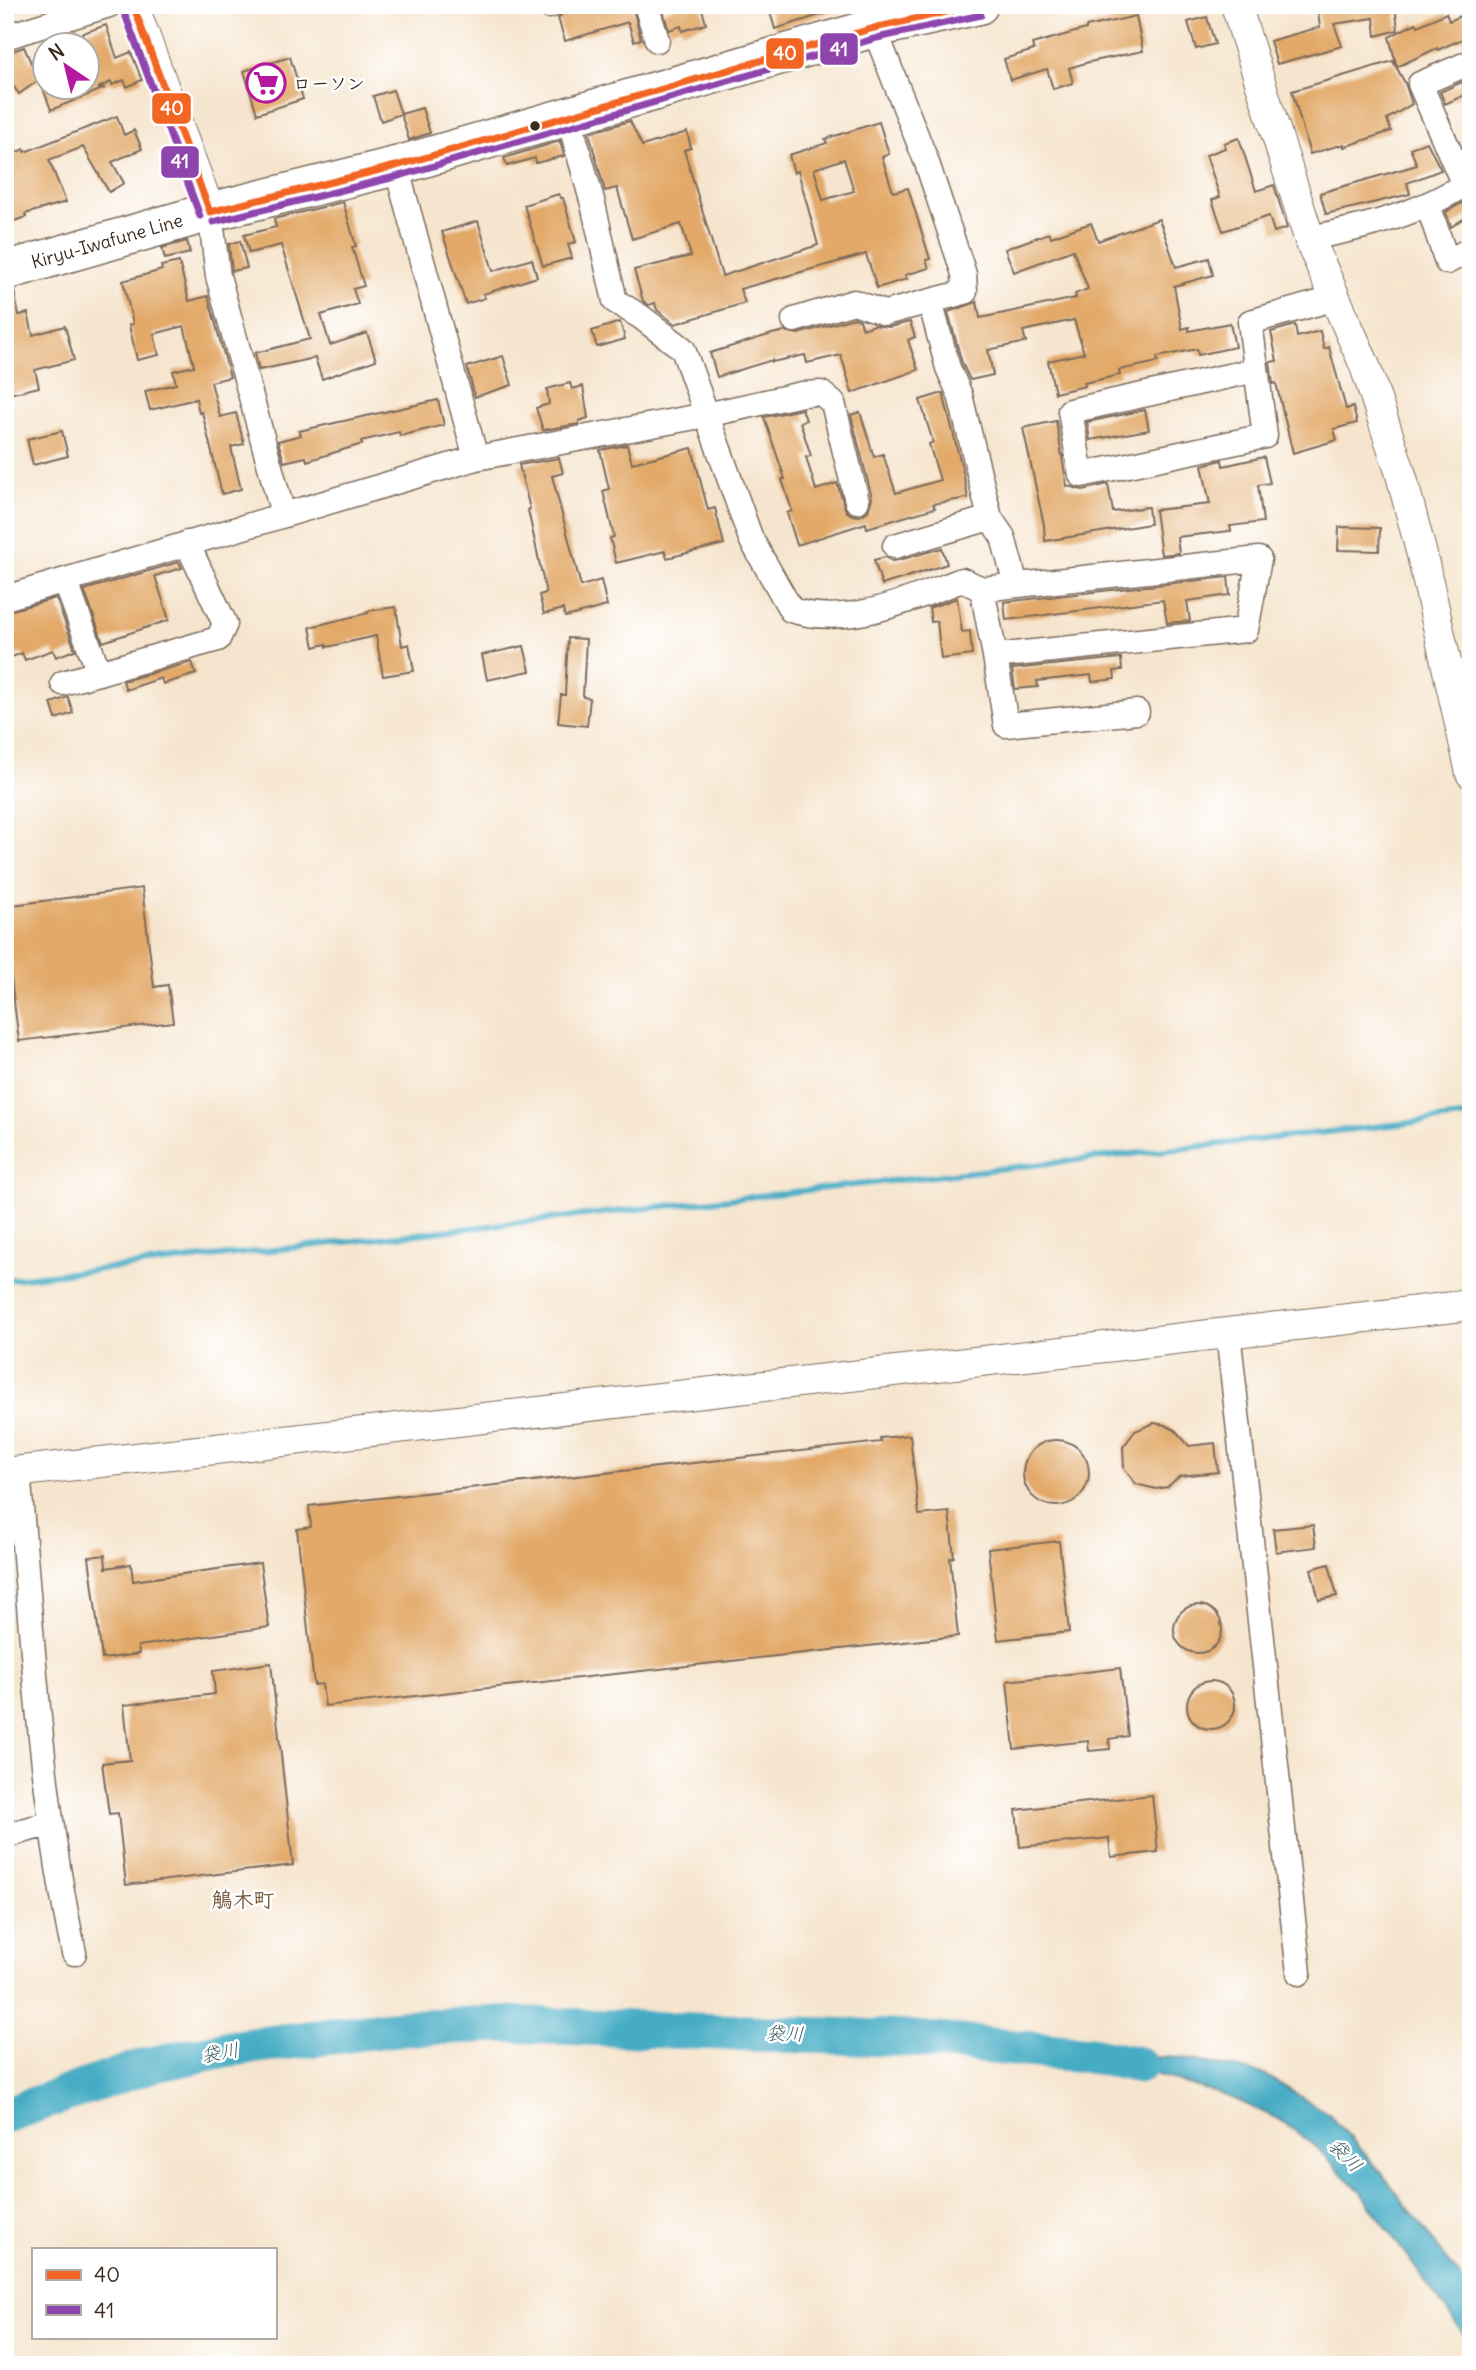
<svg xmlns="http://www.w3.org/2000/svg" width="1476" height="2370" viewBox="0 0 1476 2370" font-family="Delius,'Klee One',sans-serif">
<rect width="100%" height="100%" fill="#fff"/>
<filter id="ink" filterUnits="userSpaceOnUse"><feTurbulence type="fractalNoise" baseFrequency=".0143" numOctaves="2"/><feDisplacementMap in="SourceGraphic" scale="14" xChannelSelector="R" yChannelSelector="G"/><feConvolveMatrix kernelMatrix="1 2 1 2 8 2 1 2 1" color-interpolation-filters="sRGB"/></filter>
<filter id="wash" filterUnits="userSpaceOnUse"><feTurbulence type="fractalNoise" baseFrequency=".00686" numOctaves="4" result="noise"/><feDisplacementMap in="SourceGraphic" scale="28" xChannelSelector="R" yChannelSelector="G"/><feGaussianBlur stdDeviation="1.57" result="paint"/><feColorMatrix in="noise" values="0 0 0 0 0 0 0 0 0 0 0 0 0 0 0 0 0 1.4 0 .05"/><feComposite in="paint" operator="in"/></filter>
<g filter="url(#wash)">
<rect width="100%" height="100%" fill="#f6e5ce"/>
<!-- water -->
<path fill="#44acc4" stroke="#406b71" stroke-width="2" d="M1091 2055 1182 2058 1264 2074 1330 2115 1381 2172 1471 2292V2344L1358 2189 1314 2145 1279 2119 1230 2097Z"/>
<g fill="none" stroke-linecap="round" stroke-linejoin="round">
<!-- stream -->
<path stroke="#44acc4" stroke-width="6" d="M5 1280 1471 1116"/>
<!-- river -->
<path stroke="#44acc4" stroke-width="37" d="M5 2115 146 2066 226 2049 398 2028 502 2024 915 2039 1091 2055 1139 2065"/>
</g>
<g id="blocks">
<!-- building -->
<path fill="#e2a968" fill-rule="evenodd" d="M586 5H632L641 39 634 41 628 22 565 41 558 18 564 12Z
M680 5H701L706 24 682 31 681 26 669 30 663 11Z
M768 5H838L839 9 775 29Z
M1317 5H1395L1398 30 1376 36 1374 18 1334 24 1342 46 1277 64 1270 41 1320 27Z
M1471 12V35L1438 50 1437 48 1397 67 1389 37 1416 23 1418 26 1446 13 1449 21Z
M1136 16 1143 51 1089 62 1069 68 1073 83 1053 89 1047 69 1010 80 1004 59 1034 50 1032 44 1086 29V27Z
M1207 17 1215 44 1196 49 1188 22Z
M106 25 117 58 131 52 142 80 127 87 124 80 112 85 111 82 98 88H105L51 110 43 88H88V46H84L80 34Z
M24 47 31 63 46 52V75L19 94 6 76 13 70 6 53Z
M290 57 303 99 257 114 244 71Z
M1393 61 1405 83 1412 104 1387 119 1391 131 1344 147V144L1310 154 1292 91Z
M1462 82 1467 94 1445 104 1440 92Z
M393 90 401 114 381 121 373 96Z
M422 108 430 133 409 140 401 114Z
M117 116 124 135 134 130 142 149 112 162 124 183 109 192 83 147 49 160 66 202 25 214 26 217 5 224V157L24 149 25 152Z
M630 121 642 146 687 132 691 148 684 150 722 276 818 245 798 171 794 173 789 155 827 143 825 139 879 122 889 154 882 157 893 192 908 188 930 259 926 260 929 268 905 275 907 279 877 288 866 254 740 289 745 303 675 324 657 310 655 303 649 305 643 301 634 270 691 256 681 224 632 239 617 188 605 191 589 133ZM844 159 854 191 823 200 814 169Z
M1239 138 1256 191 1274 185 1287 228 1274 232 1269 216 1223 231 1212 200 1220 197 1206 155 1225 148 1224 143Z
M560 141 564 156 536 163 535 158 507 166 504 158Z
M1427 142 1441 170 1407 183 1410 194 1326 214 1320 193 1417 165 1410 148Z
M559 194 561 198H563L576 242 568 244 572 258 543 266 524 205Z
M1471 198V214L1451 227 1446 212Z
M343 202 356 246 352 247 364 286 353 289 358 304 321 315 330 345 367 333 376 360 322 379 315 358 259 370 255 353 310 339 281 245 249 253 244 235 276 227 274 219Z
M1159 219 1176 267 1209 258 1213 275 1174 286 1182 329 1189 327V331L1230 323 1235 347 1198 355 1197 349 1157 357 1158 362 1119 370 1120 375 1084 383 1085 386 1055 393 1048 361 1084 353 1074 320 1023 331 1026 342 988 350 993 375 970 380 962 363 948 312 977 302 980 318 1076 298 1075 294 1088 289 1073 250 1014 272 1005 249 1049 233 1051 237 1091 223 1098 241Z
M478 221 493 271 532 259 537 277 483 294 485 298 466 304 442 232Z
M187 241 190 253 165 259 162 248Z
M240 241 247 268 232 271 229 244Z
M179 262 189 301 208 296 230 377 211 382 220 417 236 413 244 444 231 447 241 489 222 494 202 412 199 413 196 399 150 410 145 391 176 384 173 371 194 366 184 326 154 334 159 355 137 360 129 325 133 324 123 281 162 270 161 266Z
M14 291 19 315 28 313 33 335 65 326 74 360 35 370 39 387 5 395V292Z
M854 318 860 320 863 329 874 325 889 327 910 322 915 337 908 340 918 370 852 393 841 355 807 363 805 355 772 362V360L717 377 710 353 772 334 785 331 798 334Z
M620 322 625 339 597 347 592 331Z
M1295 325 1297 337 1320 331 1324 349 1329 347 1346 409 1353 407 1357 423 1334 429 1337 440 1293 453 1276 383 1273 384 1270 362 1277 361 1271 332Z
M503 356 512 385 475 397 467 367Z
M570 383 572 389 583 386 588 418 579 421V424L543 430 536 408 549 404 547 389Z
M943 393 963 472 968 498 933 504 935 508 867 528 866 523 797 545 787 513 792 511 782 479H785L764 417 802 409 806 420 800 422 811 456 806 457 816 490 837 483 846 511 852 515 860 516 868 511 872 498 851 415 860 412 874 457 883 454 896 493 940 480 929 444 933 442 920 400Z
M438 400 444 425 400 436 399 432 361 441 362 444 307 461 306 457 284 462 278 441 301 435 299 431Z
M1145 410 1149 430 1090 440 1087 422Z
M1056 421 1067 486 1083 490 1108 484 1113 512 1148 507 1150 524 1045 541 1044 525 1023 428Z
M62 431 68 456 33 465 27 439Z
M627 445 632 463 692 448 708 510 715 508 724 544 667 558 665 551 616 563 610 538 614 537 603 491 609 489 600 450Z
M1264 457 1270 483 1258 485 1263 522 1230 526 1231 531 1177 537 1179 553 1161 555 1155 510 1210 504 1202 465 1222 460 1223 466Z
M559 458 563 473 552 476 581 586 601 580 607 606 565 617 563 609 544 614 539 595 546 593 528 510 530 509 519 465Z
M1339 527 1380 528 1379 551 1338 550Z
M942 548 947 564 882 585 874 560 885 557 892 561 899 560Z
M179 562 182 568 155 576 169 620 103 642 84 590Z
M1228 577 1230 595 1187 601 1190 621 1167 623 1163 600 1006 620 1004 602Z
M56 598 75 650 56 657 53 650 25 660 22 653 12 657 5 637V612Z
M957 598 962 632 970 631 972 655 941 659 937 621 931 622 929 608Z
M396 607 402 646 409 644 414 671 383 676 376 636 327 647 326 644 314 647 310 627 368 613 367 611Z
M568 638 586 639 583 697 590 698 587 726 558 723 561 695H565Z
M524 646 530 671 487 680 482 655Z
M1121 658 1122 670 1114 671 1115 679 1092 682 1091 675 1037 681 1038 687 1015 689 1012 669Z
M192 662 196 674 163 684 161 678 126 690 123 681Z
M68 697 73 713 56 719 51 703Z
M142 888 154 987 168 985 173 1022 19 1041 5 931V906Z
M1154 1423 1165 1425 1175 1430 1189 1446 1215 1443 1218 1472 1180 1476 1167 1487 1156 1489 1136 1484 1124 1468 1123 1447 1135 1431Z
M910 1435 919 1515 949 1512 954 1557 950 1558 958 1636 325 1706 322 1684 314 1685 297 1529 311 1527 309 1506 881 1442 880 1438Z
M1023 1473a33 33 0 1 1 66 0a33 33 0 1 1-66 0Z
M1313 1525 1316 1547 1276 1552 1273 1529Z
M1059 1541 1069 1632 998 1640 988 1549Z
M105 1555 106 1568 131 1564 133 1581 260 1563 269 1627 138 1646 139 1654 102 1659 89 1557Z
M1329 1564 1337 1596 1319 1600 1311 1569Z
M1174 1629a24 24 0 1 1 48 0a24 24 0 1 1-48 0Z
M271 1663 293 1865 126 1885 118 1813 109 1814 102 1763 130 1760 124 1705 215 1694 213 1671Z
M1120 1668 1128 1736 1109 1739 1110 1749 1089 1751 1088 1741 1014 1749 1007 1681Z
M1187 1705a24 24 0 1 1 48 0a24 24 0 1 1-48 0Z
M1152 1795 1158 1852 1111 1857 1109 1838 1020 1847 1016 1810Z"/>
</g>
</g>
<g filter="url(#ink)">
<use href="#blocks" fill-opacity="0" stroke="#7c6b5c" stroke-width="2"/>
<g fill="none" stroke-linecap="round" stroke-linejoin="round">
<!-- minor casing -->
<g stroke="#7c6b5c" stroke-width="27">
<path id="minor" d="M646 5 657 40
M549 6 551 5
M5 37 109 5
M568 115 593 204 615 301 641 317 683 349 751 539 791 610C849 628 908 600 962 580L982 589 1259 559 1246 630 995 656 982 589
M396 166 476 458
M1464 185 1420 84 1471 62
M1428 205 1447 262 1471 249
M210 212 218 276 283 514
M1309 238C1364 228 1424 213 1471 180
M930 301 948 368 960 395 990 518 1003 537 1016 585
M794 320 854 302 885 313 965 292 964 274 927 163 874 28
M1256 370 1070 411 1081 475 1265 436 1250 322 1336 298
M895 546 990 518
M65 580 99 673
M5 598 476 458 706 415 802 394 821 393 833 403 857 501
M995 656 1006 725 1137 712
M63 683 218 639 225 624 187 543
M1228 1332 1299 1973
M18 1471C32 1632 40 1795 74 1953
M5 1836 51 1823"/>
</g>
<!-- tertiary casing -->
<g stroke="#7c6b5c" stroke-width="32">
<path id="tertiary" d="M133 5 210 212
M1236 5 1309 238 1365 366 1400 471 1422 555 1471 773
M5 1473 1471 1305"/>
</g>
<!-- primary casing -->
<g stroke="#7c6b5c" stroke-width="41">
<path id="primary" d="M5 271 210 212 396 166 874 28 979 5"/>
</g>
<!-- minor -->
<use href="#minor" stroke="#fff" stroke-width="24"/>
<!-- tertiary -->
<use href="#tertiary" stroke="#fff" stroke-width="30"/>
<!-- primary -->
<use href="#primary" stroke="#fff" stroke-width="38"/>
<!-- bus-1 casing -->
<g stroke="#fff" stroke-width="12">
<path id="bus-1" d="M133 5 210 212
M210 212 396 166 874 28 978 5"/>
</g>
<!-- bus-2 casing -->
<g stroke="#fff" stroke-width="12">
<path id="bus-2" d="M123 9 200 216
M213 222 399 176 877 38 981 15"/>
</g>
<!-- bus-1 -->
<use href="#bus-1" stroke="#f26522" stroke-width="7"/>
<!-- bus-2 -->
<use href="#bus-2" stroke="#8e44ad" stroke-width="7"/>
</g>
</g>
<!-- icons -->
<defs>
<g id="supermarket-ring" transform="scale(2.0125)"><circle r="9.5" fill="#fff" stroke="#b5179e" stroke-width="1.5"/><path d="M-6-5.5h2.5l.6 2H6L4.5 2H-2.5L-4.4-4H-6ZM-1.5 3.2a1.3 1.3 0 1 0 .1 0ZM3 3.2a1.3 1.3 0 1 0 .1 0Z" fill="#b5179e"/></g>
</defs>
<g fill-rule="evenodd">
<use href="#supermarket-ring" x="266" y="83"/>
</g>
<!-- markers -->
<circle fill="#3b2a1e" stroke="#fff" stroke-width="2.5" cx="535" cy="126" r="6"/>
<g text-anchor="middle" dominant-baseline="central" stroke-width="5" stroke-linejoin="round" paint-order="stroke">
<!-- poi labels -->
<g font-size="18" font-weight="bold" fill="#3b2a1e" stroke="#fff" text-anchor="start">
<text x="293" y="83">ローソン</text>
</g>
<!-- street labels -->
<g font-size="18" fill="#3b2a1e" stroke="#fff">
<text transform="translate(107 241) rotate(-16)">Kiryu-Iwafune Line</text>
</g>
<!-- water labels -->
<g font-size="19" font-style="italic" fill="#3f5e60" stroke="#fff">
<text transform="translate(785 2033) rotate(2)">袋川</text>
<text transform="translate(220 2052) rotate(-10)">袋川</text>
<text transform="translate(1346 2155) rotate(46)">袋川</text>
</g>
<!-- quarter labels -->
<g font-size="21" font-weight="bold" fill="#755638" stroke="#fff">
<text x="243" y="1899">鵤木町</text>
</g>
</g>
<g stroke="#fff" stroke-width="2.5">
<rect x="819" y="32" width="40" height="34" rx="7" fill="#8e44ad"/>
<rect x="765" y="37" width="40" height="33" rx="7" fill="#f26522"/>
<rect x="151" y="92" width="41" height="33" rx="7" fill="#f26522"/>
<rect x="160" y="145" width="40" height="34" rx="7" fill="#8e44ad"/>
</g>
<g font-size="19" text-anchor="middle" font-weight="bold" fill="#fff">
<text x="839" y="56">41</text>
<text x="785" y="60">40</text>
<text x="172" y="115">40</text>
<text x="180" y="168">41</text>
</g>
<!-- margin -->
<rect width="1476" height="2370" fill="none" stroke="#fff" stroke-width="28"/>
<!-- legend -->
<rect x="32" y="2248" width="245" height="91" fill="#ffffff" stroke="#b1aaa5" stroke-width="2"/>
<rect x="46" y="2270" width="35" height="10" fill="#f26522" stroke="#b1aaa5" stroke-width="2"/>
<text x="94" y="2282" font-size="21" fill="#3b2a1e">40</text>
<rect x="46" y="2305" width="35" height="10" fill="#8e44ad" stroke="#b1aaa5" stroke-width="2"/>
<text x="94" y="2318" font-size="21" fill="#3b2a1e">41</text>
<!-- north arrow -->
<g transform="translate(66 66) rotate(325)"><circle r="33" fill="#ffffff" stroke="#b1aaa5" stroke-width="2"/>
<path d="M0-5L12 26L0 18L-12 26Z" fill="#b5179e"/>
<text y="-10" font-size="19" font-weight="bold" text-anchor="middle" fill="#3b2a1e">N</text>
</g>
</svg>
